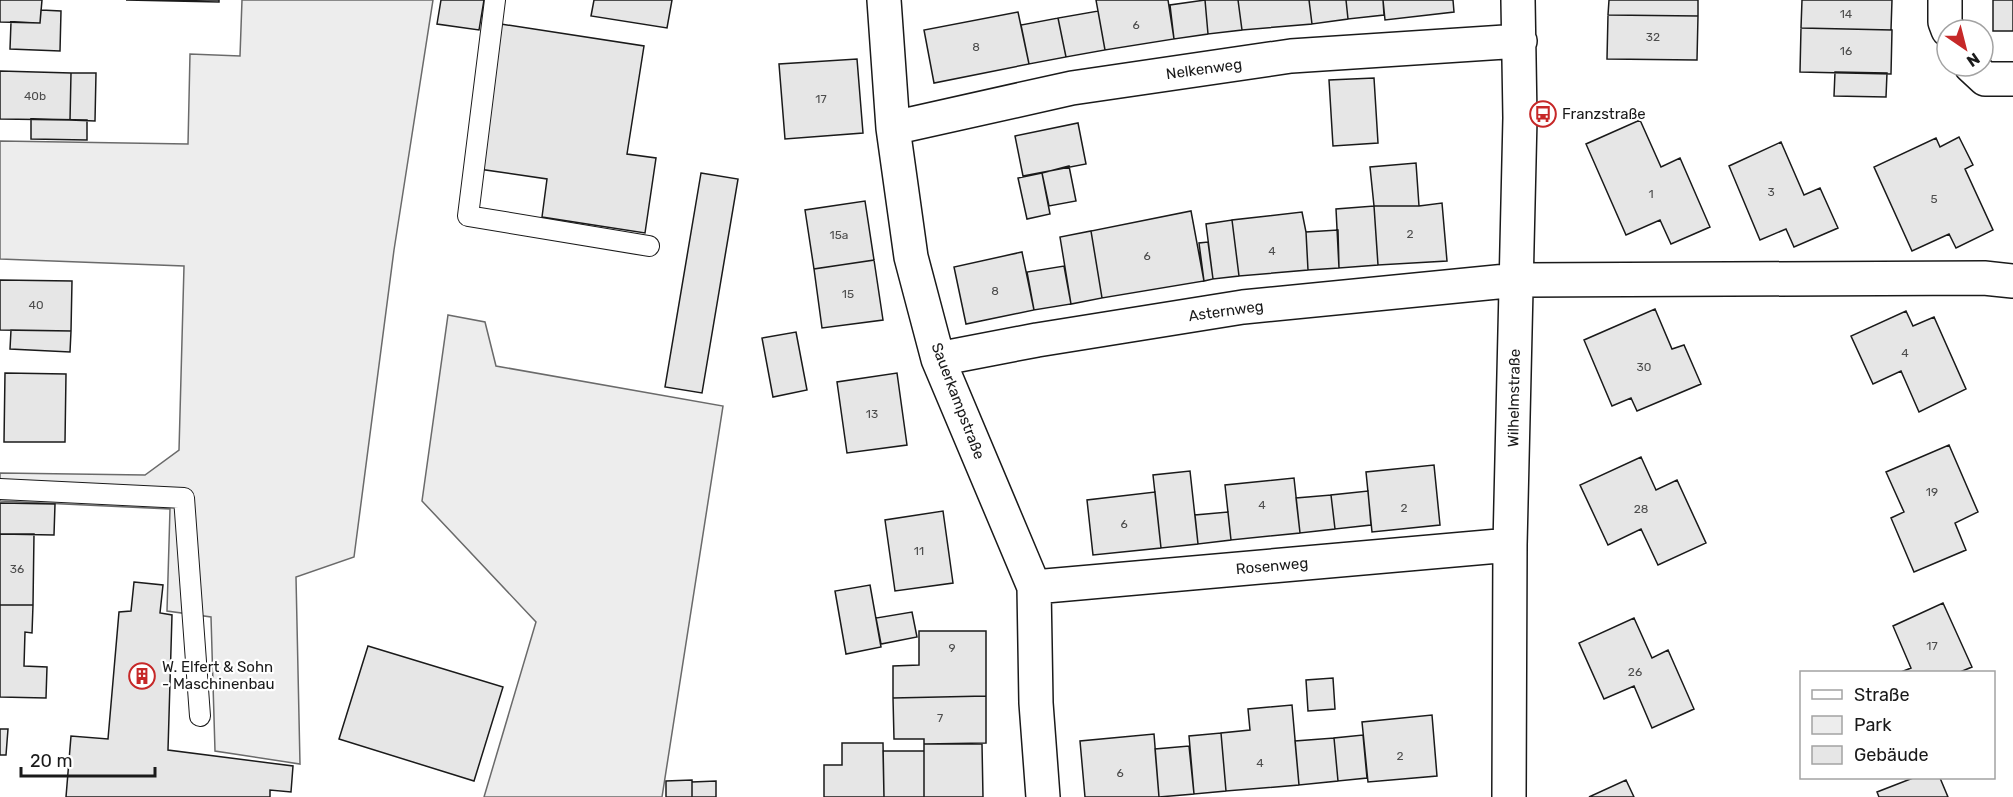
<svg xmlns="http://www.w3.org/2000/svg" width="2013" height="797" viewBox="0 0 2013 797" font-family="Rubik,sans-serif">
<rect width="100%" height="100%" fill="#fff"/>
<!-- green -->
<path fill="#ededed" stroke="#6a6a6a" stroke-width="1.5" d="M242 0H433L394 250 354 557 296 577 300 764 215 751 211 617 167 611 170 509 0 501V473L145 475 179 450 184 266 0 259V141L188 144 190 54 240 56Z
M448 315 485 322 496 366 723 406 662 797H484L536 622 422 501Z"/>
<!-- building -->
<path fill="#e6e6e6" stroke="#1a1a1a" stroke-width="1.5" d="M0 0H42L40 23 0 22Z
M126 0H219V2Z
M441 0H484L479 30 437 24Z
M594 0H672L667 28 591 16Z
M1096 0H1168L1174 39 1105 50Z
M1205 0H1238L1242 30 1208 34Z
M1205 0 1208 34 1174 39 1170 5Z
M1238 0H1309L1312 24 1242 30Z
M1309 0H1346L1348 19 1312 24Z
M1346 0H1383L1384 15 1348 19Z
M1383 0H1453L1454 12 1385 20Z
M1609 0H1698V16L1608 15Z
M1802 0H1892L1891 30 1801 28Z
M1993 0H2013V31H1993Z
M41 10 61 11 60 51 10 49 11 22 40 23Z
M1098 11 1105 50 1066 57 1058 18Z
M1018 12 1029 64 934 83 924 30Z
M1608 15 1698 16 1697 60 1607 59Z
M1058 18 1066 57 1029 64 1021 25Z
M501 24 644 46 627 154 656 158 645 233 542 217 547 179 479 169Z
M1801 28 1892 30 1891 74 1800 72Z
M857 59 863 133 785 139 779 64Z
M0 71 71 73 70 120 0 119Z
M1835 72 1887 73 1886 97 1834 96Z
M71 73H96L95 121 70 120Z
M1374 78 1378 143 1333 146 1329 80Z
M31 119 87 120V140L31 139Z
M1640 120 1661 167 1680 158 1710 227 1671 244 1660 220 1626 235 1586 144Z
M1078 123 1086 164 1023 176 1015 136Z
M1959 137 1973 165 1965 169 1993 230 1956 248 1949 234 1912 251 1874 167 1936 138 1940 147Z
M1781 142 1804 195 1820 188 1838 228 1794 247 1786 229 1760 240 1729 166Z
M1416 163 1419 206H1374L1370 167Z
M1069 166 1076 201 1049 206 1042 173Z
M701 173 738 179 702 393 665 387Z
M1042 173 1050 214 1027 219 1018 178Z
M865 201 874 260 814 269 805 210Z
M1442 203 1447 261 1378 265 1374 206H1419Z
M1374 206 1378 265 1339 268 1336 209Z
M1191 211 1204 281 1102 298 1091 231Z
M1302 212 1306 232 1308 270 1239 276 1232 220Z
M1232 220 1239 276 1213 279 1206 224Z
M1338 230 1339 268 1308 270 1306 232Z
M1091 231 1102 298 1071 304 1060 237Z
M1208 242 1213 279 1204 281 1199 243Z
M1022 252 1034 310 966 324 954 267Z
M874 260 883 320 822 328 814 269Z
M1064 266 1071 304 1034 310 1027 272Z
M0 280 72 281 71 331 0 330Z
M1655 309 1672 349 1684 345 1701 384 1637 411 1631 398 1612 406 1584 340Z
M1906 311 1913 326 1934 317 1966 389 1919 412 1901 371 1873 384 1851 336Z
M11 330 71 331 70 352 10 349Z
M796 332 807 390 773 397 762 338Z
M5 373 66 374 65 442H4Z
M897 373 907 445 847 453 837 382Z
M1949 445 1978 512 1955 523 1966 550 1914 572 1891 518 1904 512 1886 472Z
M1641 457 1656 490 1677 480 1706 543 1658 565 1641 529 1608 545 1580 485Z
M1434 465 1440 525 1372 532 1366 472Z
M1190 471 1198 544 1161 548 1153 475Z
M1294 478 1300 533 1231 540 1225 485Z
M1368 491 1371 525 1335 529 1331 495Z
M1155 492 1161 548 1093 555 1087 500Z
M1331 495 1335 529 1300 533 1296 498Z
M0 503 55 504 54 535 0 534Z
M943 511 953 583 895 591 885 520Z
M1228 512 1231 540 1198 544 1195 515Z
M0 534H34L33 605H0Z
M134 582 163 585 160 613 172 615 168 750 293 766 291 792 270 790V797H66L71 736 108 739 119 612 131 611Z
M870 585 881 647 846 654 835 591Z
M1943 603 1972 667 1960 672H1901L1911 668 1893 626Z
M0 605H33L32 633 25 632 24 666 47 667 46 698 0 697Z
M912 612 917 637 881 644 876 618Z
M1634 618 1652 658 1668 650 1694 709 1652 728 1634 686 1604 699 1579 643Z
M919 631H986V696L893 698V666L919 665Z
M368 646 503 687 474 781 339 739Z
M1333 678 1335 709 1308 711 1306 680Z
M986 696V743L924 744V739H894L893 698Z
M1292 705 1299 785 1226 791 1221 733 1250 730 1248 709Z
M1432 715 1437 776 1368 782 1362 722Z
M0 729H8L6 755H0Z
M1221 733 1226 791 1194 794 1189 736Z
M1154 734 1159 797H1085L1080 741Z
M1363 735 1367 778 1338 781 1334 738Z
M1334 738 1338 781 1299 785 1295 741Z
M842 743H883L884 797H824V765H842Z
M924 744H982L983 797H924Z
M1189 746 1194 794 1159 797 1155 749Z
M883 751H924V797H884Z
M1913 778H1940L1948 797H1879L1877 792Z
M692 780V797H666V781Z
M1626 780 1634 797H1589Z
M716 781V797H692V782Z"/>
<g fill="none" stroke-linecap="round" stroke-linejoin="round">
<!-- service casing -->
<g stroke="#1a1a1a" stroke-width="22">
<path id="service" d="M495 0 468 216 649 246
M0 489 184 498 200 716"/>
</g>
<!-- minor casing -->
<g stroke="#1a1a1a" stroke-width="36">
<path id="minor" d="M884 0 893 128 911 257 938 359 1034 587 1036 703 1043 797
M1945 0V22L1948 30
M1971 66 1985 79H2013
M893 128 1072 88 1291 56 1520 41
M938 359 1037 340 1243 307 1517 280 1984 278 2013 281
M1034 587 1510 545
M1509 797 1510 545 1520 118 1518 0"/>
</g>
<!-- service -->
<use href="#service" stroke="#fff" stroke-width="20"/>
<!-- minor -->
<use href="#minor" stroke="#fff" stroke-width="33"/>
</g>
<!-- icons -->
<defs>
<g id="bus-ring" transform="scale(1.35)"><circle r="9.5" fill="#fff" stroke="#c62828" stroke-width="1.5"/><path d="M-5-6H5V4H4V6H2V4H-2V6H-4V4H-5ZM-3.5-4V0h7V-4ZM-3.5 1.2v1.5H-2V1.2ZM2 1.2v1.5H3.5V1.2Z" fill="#c62828"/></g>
<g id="building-ring" transform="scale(1.35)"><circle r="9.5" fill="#fff" stroke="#c62828" stroke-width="1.5"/><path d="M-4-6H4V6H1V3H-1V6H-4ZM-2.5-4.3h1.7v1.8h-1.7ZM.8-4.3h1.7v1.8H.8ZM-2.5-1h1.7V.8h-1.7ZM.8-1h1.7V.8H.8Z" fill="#c62828"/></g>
</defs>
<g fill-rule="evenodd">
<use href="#bus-ring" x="1543" y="114"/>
<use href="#building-ring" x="142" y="676"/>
</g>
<g text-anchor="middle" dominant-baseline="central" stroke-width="4.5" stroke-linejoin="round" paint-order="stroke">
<!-- number labels -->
<g font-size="12" fill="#4d4d4d">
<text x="1846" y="14">14</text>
<text x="1136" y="25">6</text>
<text x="1653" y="37">32</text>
<text x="976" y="47">8</text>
<text x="1846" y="51">16</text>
<text x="35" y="96">40b</text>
<text x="821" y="99">17</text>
<text x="1771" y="192">3</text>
<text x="1651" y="194">1</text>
<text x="1934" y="199">5</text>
<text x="1410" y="234">2</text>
<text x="839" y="235">15a</text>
<text x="1272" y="251">4</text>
<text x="1147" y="256">6</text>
<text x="995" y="291">8</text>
<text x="848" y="294">15</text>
<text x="36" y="305">40</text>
<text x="1905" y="353">4</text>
<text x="1644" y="367">30</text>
<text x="872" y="414">13</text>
<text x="1932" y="492">19</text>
<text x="1262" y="505">4</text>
<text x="1404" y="508">2</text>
<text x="1641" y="509">28</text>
<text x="1124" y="524">6</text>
<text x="919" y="551">11</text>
<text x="17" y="569">36</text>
<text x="1932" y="646">17</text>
<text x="952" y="648">9</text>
<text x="1635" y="672">26</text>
<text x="940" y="718">7</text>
<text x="1400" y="756">2</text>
<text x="1260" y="763">4</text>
<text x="1120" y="773">6</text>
</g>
<!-- street labels -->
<g font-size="15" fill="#1a1a1a" stroke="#fff">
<text transform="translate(1204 69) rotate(-8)">Nelkenweg</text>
<text transform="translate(1226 311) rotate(-8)">Asternweg</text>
<text transform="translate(1514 398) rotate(-89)">Wilhelmstraße</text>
<text transform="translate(958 401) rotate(69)">Sauerkampstraße</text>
<text transform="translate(1272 566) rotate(-5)">Rosenweg</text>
</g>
<!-- poi labels -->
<g font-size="15" fill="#1a1a1a" stroke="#fff" text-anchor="start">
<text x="1562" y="114">Franzstraße</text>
<text x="162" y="667">W. Elfert &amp; Sohn<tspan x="162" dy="17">- Maschinenbau</tspan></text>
</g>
</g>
<!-- legend -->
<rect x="1800" y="671" width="195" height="108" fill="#ffffff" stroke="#a3a3a3" stroke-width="1.5"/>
<rect x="1812" y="690" width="30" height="9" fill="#ffffff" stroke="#a3a3a3" stroke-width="1.5"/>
<text x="1854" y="701" font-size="18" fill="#1a1a1a">Straße</text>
<rect x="1812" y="716" width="30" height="18" fill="#ededed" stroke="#a3a3a3" stroke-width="1.5"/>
<text x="1854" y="731" font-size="18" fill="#1a1a1a">Park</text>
<rect x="1812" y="746" width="30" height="18" fill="#e6e6e6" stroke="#a3a3a3" stroke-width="1.5"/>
<text x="1854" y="761" font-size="18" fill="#1a1a1a">Gebäude</text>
<!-- north arrow -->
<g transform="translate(1965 48) rotate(145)"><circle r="28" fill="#ffffff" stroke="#a3a3a3" stroke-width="1.5"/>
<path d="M0-4.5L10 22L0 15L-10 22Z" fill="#c62828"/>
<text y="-9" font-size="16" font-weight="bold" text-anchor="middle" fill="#1a1a1a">N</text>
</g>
<!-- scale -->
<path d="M21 767v9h134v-9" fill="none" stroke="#1a1a1a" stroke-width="3"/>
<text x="30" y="767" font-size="18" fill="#1a1a1a" stroke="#ffffff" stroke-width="4.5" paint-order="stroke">20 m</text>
</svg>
